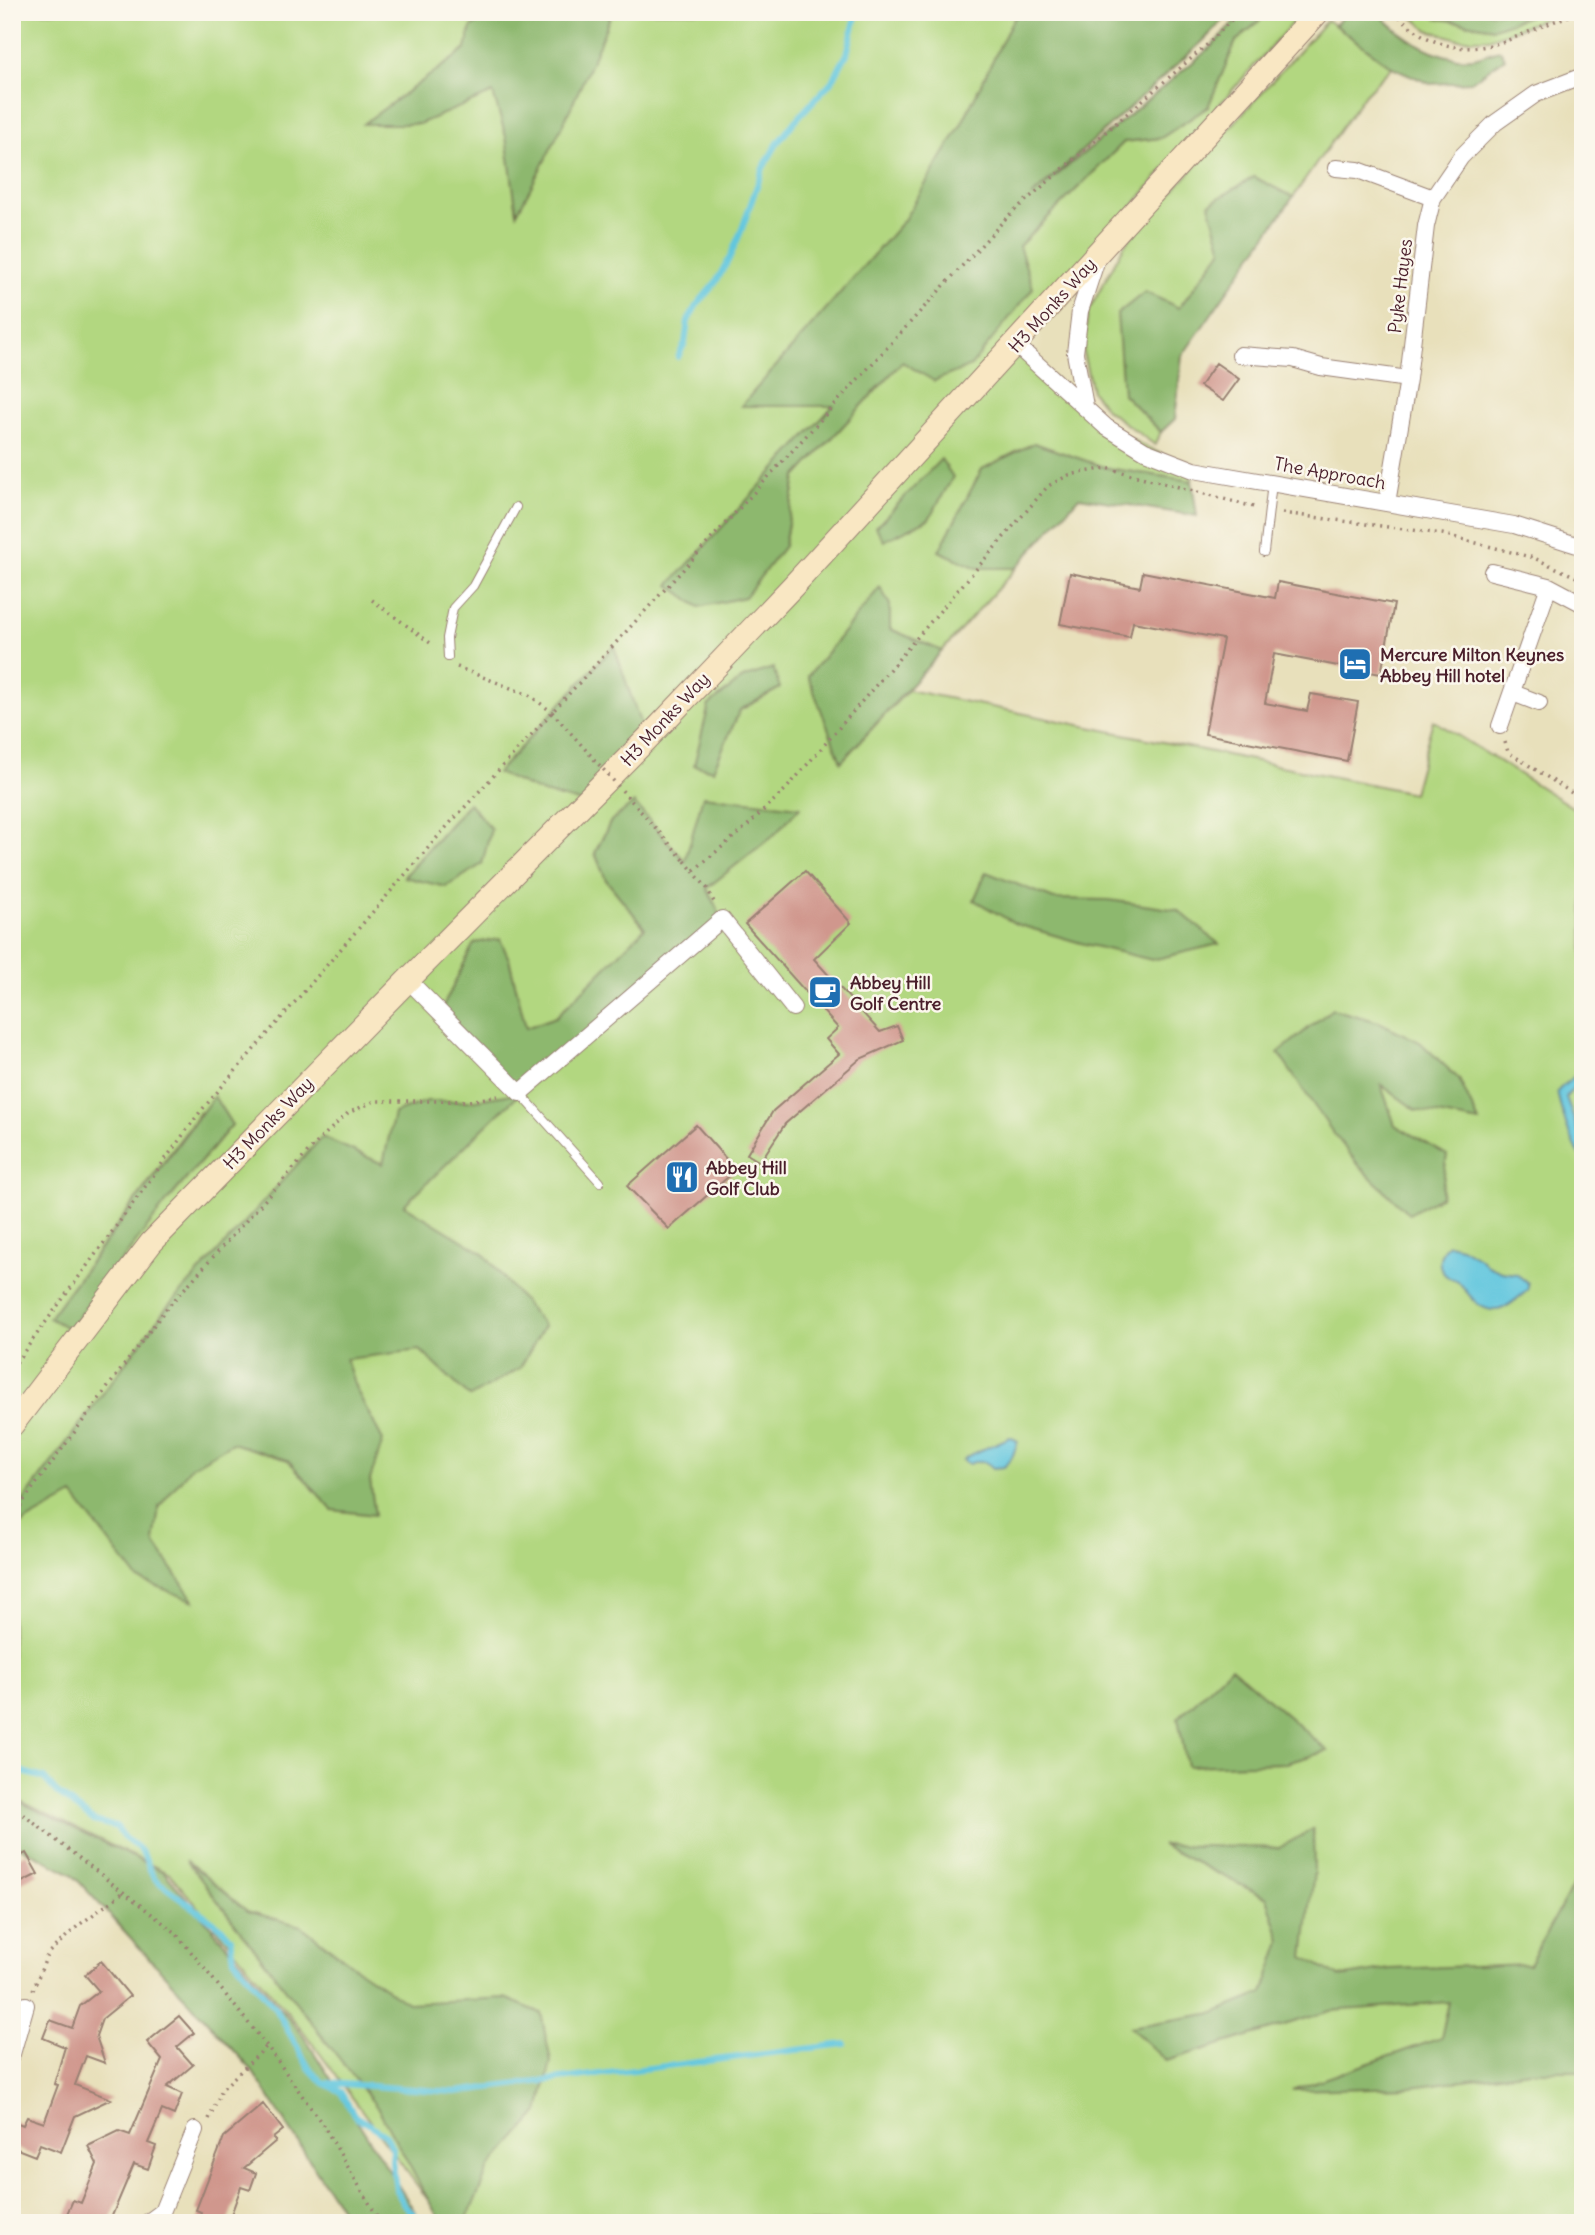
<svg xmlns="http://www.w3.org/2000/svg" width="1595" height="2235" viewBox="0 0 1595 2235" font-family="Delius,sans-serif">
<rect width="100%" height="100%" fill="#fbf7ec"/>
<filter id="ink" filterUnits="userSpaceOnUse"><feTurbulence type="fractalNoise" baseFrequency=".0143" numOctaves="2"/><feDisplacementMap in="SourceGraphic" scale="14" xChannelSelector="R" yChannelSelector="G"/><feConvolveMatrix kernelMatrix="1 2 1 2 8 2 1 2 1" color-interpolation-filters="sRGB"/></filter>
<filter id="wash" filterUnits="userSpaceOnUse"><feTurbulence type="fractalNoise" baseFrequency=".00686" numOctaves="4" result="noise"/><feDisplacementMap in="SourceGraphic" scale="28" xChannelSelector="R" yChannelSelector="G"/><feGaussianBlur stdDeviation="1.57" result="paint"/><feColorMatrix in="noise" values="0 0 0 0 0 0 0 0 0 0 0 0 0 0 0 0 0 1.4 0 .05"/><feComposite in="paint" operator="in"/></filter>
<g filter="url(#wash)">
<rect width="100%" height="100%" fill="#e8e0bb"/>
<!-- green -->
<path fill="#b2d780" stroke="#7e7b56" stroke-width="2" fill-rule="evenodd" d="M12 12H1231L1204 40 1008 216 670 585 699 607 784 546 796 477 902 362 1124 142 1161 138 1207 107 1236 41 1270 12H1302L1196 131 1016 345 1106 427 1194 470 1192 481 1107 468 1034 443 983 469 940 551 977 568H1016L942 651 890 629V605L841 762 908 690 1413 793 1433 720 1583 814V2223H445L304 2032 170 1874 12 1797V1529L73 1494 381 1192 469 1101H427L383 1164 165 1310 12 1516ZM780 688 740 710 713 770 695 765 709 705ZM468 804 491 829 404 876ZM634 804 685 861 799 807 775 834 707 888 520 1093 509 959 526 1028 556 1017 646 928 606 880 595 853 611 821ZM200 1112 232 1125 170 1198 49 1318Z
M1407 12H1427L1436 18 1494 28 1540 12H1562L1489 39H1458L1428 30Z
M1327 20 1392 67 1365 94 1293 197 1254 178 1222 249 1179 308 1123 394 1161 432 1155 445 1107 410 1092 391 1083 353 1088 312 1125 244Z"/>
<!-- forest -->
<path fill="#8db86e" stroke="#6c6c4c" stroke-width="2" d="M490 12H612C585 82 553 147 517 213L506 137 493 93 419 124H363L466 49 471 28Z
M1019 12H1231L1204 40 1031 197 1211 47 1244 12H1270L1236 41 1208 107 1161 138 1124 142 1019 246 1033 288 971 366 934 381 902 362 796 477 784 546 745 597 699 607 669 585 833 406H741L904 220 961 125 1011 23Z
M1347 12H1378C1400 37 1439 62 1474 58 1482 56 1491 52 1500 50L1505 58 1471 82 1430 84 1392 67 1335 25Z
M1427 12H1540L1494 28 1436 18Z
M1254 177 1293 197 1182 356 1175 419 1161 432 1123 394 1117 314 1145 292 1179 308 1222 250 1209 204Z
M1034 443 1107 468 1192 481 1197 516 1079 497 1016 568H977L939 551 982 469Z
M941 459 953 477 929 519 884 541 876 527Z
M880 587 890 605V629L942 651 841 762 808 676Z
M614 646 646 740 584 803 543 793 497 773Z
M773 668 780 688 740 710 713 770 694 765 709 705 743 678Z
M703 796 800 807 775 834 707 888 722 919 520 1093 404 1205 483 1253 544 1326 520 1368 470 1397 420 1350 346 1359 356 1389 383 1440 370 1480 375 1515 332 1510 288 1460 232 1443 191 1467 159 1507 154 1542 194 1601 138 1579 73 1495 12 1529V1516L165 1310 322 1137 383 1164 394 1113 427 1101H469L519 1093 440 1013 474 943 500 939 509 959 526 1028 556 1017 645 928 606 880 595 853 611 821 634 803 685 861Z
M469 803 491 829 482 864 446 887 404 877Z
M986 872 1054 899 1109 900 1178 910 1219 944 1152 960 1081 943 1016 924 974 900Z
M1332 1009 1379 1022 1420 1042 1459 1079 1479 1122 1416 1110 1381 1085 1395 1125 1447 1155 1441 1196 1409 1214 1361 1168 1331 1130 1278 1053Z
M214 1096 232 1125 170 1198 69 1329 49 1318Z
M1231 1667 1328 1751 1286 1763 1187 1766 1178 1718Z
M12 1798 164 1872 303 2035 422 2223H350L251 2069 72 1874 12 1843Z
M1313 1829 1314 1872 1304 1957 1340 1977 1390 1969 1529 1964 1577 1878 1583 1875V2071H1530L1412 2087 1292 2090 1441 2038 1449 2002 1330 2011 1166 2061 1130 2027 1214 2013 1263 1993 1281 1941 1267 1898 1161 1845 1279 1848Z
M186 1860 247 1911 301 1926 360 1971 408 2003 505 1998 541 2013 551 2062 539 2112 489 2168 467 2219 469 2223H441L379 2110Z"/>
<!-- water -->
<path fill="#61c6de" stroke="#567284" stroke-width="2" d="M1583 1065V1083L1575 1086 1566 1097 1583 1145V1161C1570 1138 1562 1117 1557 1092 1565 1082 1579 1076 1583 1065Z
M1448 1244 1461 1247 1481 1259 1488 1266 1502 1272 1516 1274 1528 1283V1290C1520 1296 1506 1310 1496 1310 1477 1311 1468 1292 1458 1281 1455 1279 1451 1279 1448 1277 1435 1268 1439 1253 1448 1244Z
M1010 1437 1018 1441 1013 1455 1004 1467 993 1468C984 1459 980 1460 969 1464L963 1460 968 1456Z"/>
<g fill="none" stroke-linecap="round" stroke-linejoin="round">
<!-- stream -->
<path stroke="#61c6de" stroke-width="6" d="M678 357 685 343 688 321 696 306 716 282 729 259 742 229 763 168 777 144 794 122 832 81 847 54 857 12
M12 1765 23 1772 44 1778 56 1792 94 1821 117 1827C125 1845 132 1839 141 1851 148 1860 148 1872 157 1881L222 1928 231 1939 234 1959 276 2009 309 2068 322 2082 340 2091 355 2116 386 2135 393 2150 392 2161 396 2189 403 2203 422 2223
M329 2083 455 2092 845 2044"/>
</g>
<g id="blocks">
<!-- building -->
<path fill="#d0978d" d="M1216 363 1239 379 1223 401 1200 386Z
M1143 572 1275 598 1278 582 1394 604 1381 674 1274 654 1265 703 1307 711 1311 694 1358 702 1347 761 1205 734 1223 639 1133 622 1130 637 1060 624 1070 573 1140 587Z
M805 871 851 923 814 959 880 1032 897 1026 903 1040 860 1059 785 1124 760 1162 747 1154 773 1111 839 1054 826 1039 838 1028 745 924Z
M696 1125 736 1170 669 1229 627 1186Z
M26 1853 38 1874 12 1887V1860Z
M101 1961 130 1996 102 2019 96 2036 105 2063 86 2056 75 2085 111 2099 75 2116 61 2152 40 2144 35 2156 12 2147V2121L23 2125 27 2117 44 2123 58 2085 54 2084 65 2047 43 2038 50 2020 72 2028 80 2006 99 1991 85 1975Z
M179 2016 194 2033 177 2047 193 2065 167 2087 182 2094 174 2115 162 2110 148 2143 156 2146 148 2169 134 2164 109 2223H63L73 2200 81 2203 97 2164 88 2146 119 2131 130 2135 162 2060 147 2042Z
M263 2104 283 2130 273 2138 276 2141 244 2168 256 2173 250 2190 241 2187 228 2223H198L201 2212 196 2210 224 2137Z"/>
</g>
</g>
<g filter="url(#ink)">
<use href="#blocks" fill-opacity="0" stroke="#998073" stroke-width="2"/>
<g fill="none" stroke-linecap="round" stroke-linejoin="round">
<!-- lane casing -->
<g stroke="#998073" stroke-width="10">
<path id="lane" d="M1264 552 1272 483
M448 657 447 638 453 608 473 586 516 507
M520 1093 600 1182"/>
</g>
<!-- street casing -->
<g stroke="#998073" stroke-width="18">
<path id="street" d="M1336 168 1358 170 1433 198
M1016 345 1106 427 1145 451 1194 470 1514 525 1583 547
M1240 355 1293 359 1321 367 1408 379
M1085 406 1075 353 1080 311 1097 259
M1387 503 1408 379 1426 226 1433 198 1461 157 1495 123 1536 94 1583 76
M1492 572 1549 586 1583 604
M1513 693 1539 703
M1500 726 1549 586
M408 980 520 1093 722 919 793 1008
M12 2054 26 2005
M147 2223 162 2212 195 2130"/>
</g>
<!-- secondary casing -->
<g stroke="#998073" stroke-width="25">
<path id="secondary" d="M12 1425 151 1243 408 980 646 740 793 586 1318 12"/>
</g>
<!-- path -->
<path stroke="#998073" stroke-width="3.5" stroke-dasharray="2 5" stroke-linecap="butt" d="M1394 12C1404 20 1413 30 1424 36 1483 68 1526 26 1583 12
M1282 513 1442 534 1534 558 1583 580
M372 600 433 645
M457 667 529 695 552 712
M1505 742 1508 752 1583 800
M685 861 693 871 747 826 787 788 1048 486 1069 475 1107 468 1254 507
M693 871 707 888 715 904
M12 1368 200 1112 441 833 1008 216 1208 44 1239 12
M12 1526 22 1503 165 1310 322 1137 348 1113 375 1101H469L498 1096
M12 1806 175 1932 267 2046 323 2125 381 2223
M33 1990 48 1953 79 1925 124 1892
M209 2119 222 2089 267 2046"/>
<!-- lane -->
<use href="#lane" stroke="#fff" stroke-width="8"/>
<!-- street -->
<use href="#street" stroke="#fff" stroke-width="16"/>
<!-- secondary -->
<use href="#secondary" stroke="#f9e7c3" stroke-width="23"/>
<!-- path-bridge -->
<path stroke="#998073" stroke-width="3.5" stroke-dasharray="2 5" stroke-linecap="butt" d="M552 712 685 861"/>
</g>
</g>
<!-- icons -->
<defs>
<g id="hotel-square" transform="scale(1.75)"><rect x="-9" y="-9" width="18" height="18" rx="4" fill="#1f6fb2" stroke="#fbf7ec"/><path d="M-6-4.5h1.5V1H6V5H4.5V3h-9V5H-6ZM-4 0a1.8 1.8 0 1 1 3.6 0ZM.5 0V-2.5h3Q6-2.5 6 0Z" fill="#fff"/></g>
<g id="cafe-square" transform="scale(1.75)"><rect x="-9" y="-9" width="18" height="18" rx="4" fill="#1f6fb2" stroke="#fbf7ec"/><path d="M-5.5-4.5H6V0H3Q3 3.5 0 3.5H-2.5Q-5.5 3.5-5.5 0ZM3-3.2v2h1.7v-2ZM-6 4.5H4V6H-6Z" fill="#fff"/></g>
<g id="restaurant-square" transform="scale(1.75)"><rect x="-9" y="-9" width="18" height="18" rx="4" fill="#1f6fb2" stroke="#fbf7ec"/><path d="M-5-6h1v4h1v-4h1v4h1v-4h1v5L-1.5 .5V6h-2V.5L-5-1ZM5-6V6H3V1.5H1.5Q1.5-4 5-6Z" fill="#fff"/></g>
</defs>
<g fill-rule="evenodd">
<use href="#hotel-square" x="1355" y="664"/>
<use href="#cafe-square" x="825" y="992"/>
<use href="#restaurant-square" x="682" y="1177"/>
</g>
<g text-anchor="middle" dominant-baseline="central" stroke-width="5" stroke-linejoin="round" paint-order="stroke">
<!-- street labels -->
<g font-size="18" fill="#4a1f2b" stroke="#fbf7ec">
<text transform="translate(1400 286) rotate(-83)">Pyke Hayes</text>
<text transform="translate(1052 305) rotate(-48)">H3 Monks Way</text>
<text transform="translate(1330 473) rotate(10)">The Approach</text>
<text transform="translate(665 719) rotate(-47)">H3 Monks Way</text>
<text transform="translate(268 1123) rotate(-46)">H3 Monks Way</text>
</g>
<!-- poi labels -->
<g font-size="18" font-weight="bold" fill="#4a1f2b" stroke="#fbf7ec" text-anchor="start">
<text x="1380" y="654">Mercure Milton Keynes<tspan x="1380" dy="21">Abbey Hill hotel</tspan></text>
<text x="850" y="982">Abbey Hill<tspan x="850" dy="21">Golf Centre</tspan></text>
<text x="706" y="1167">Abbey Hill<tspan x="706" dy="21">Golf Club</tspan></text>
</g>
</g>
<!-- margin -->
<rect width="1595" height="2235" fill="none" stroke="#fbf7ec" stroke-width="42"/>
</svg>
